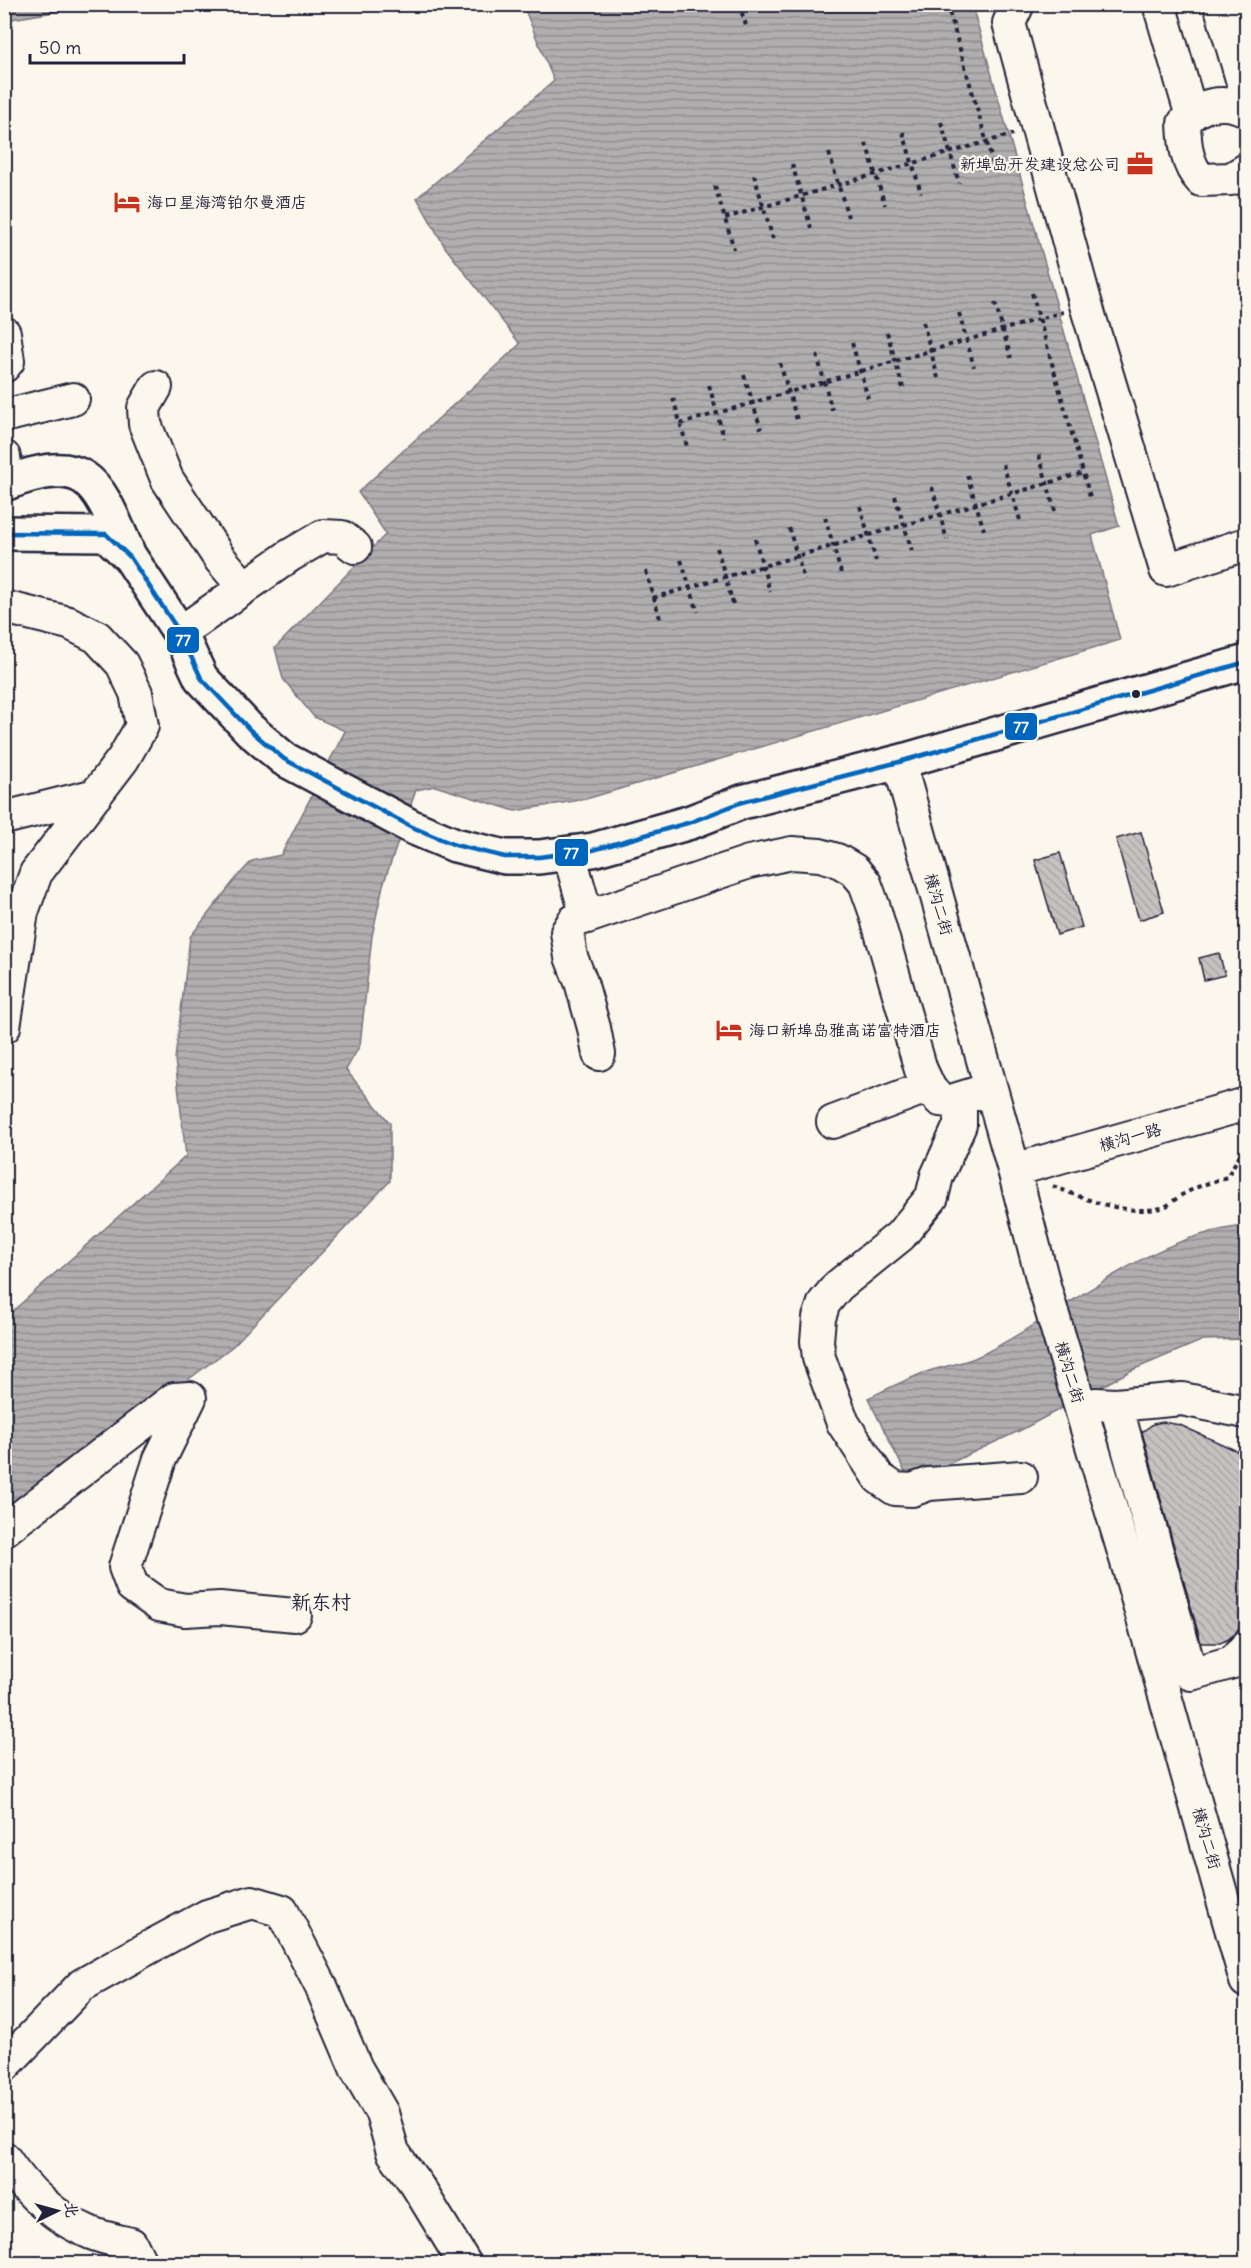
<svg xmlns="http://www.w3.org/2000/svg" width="1251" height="2268" viewBox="0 0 1251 2268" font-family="Delius,'LXGW WenKai TC',sans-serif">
<defs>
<pattern id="water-rules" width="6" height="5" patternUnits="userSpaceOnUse" patternTransform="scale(1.5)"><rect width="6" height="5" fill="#b1aeb0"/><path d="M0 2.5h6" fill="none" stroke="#908d90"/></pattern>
<pattern id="building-back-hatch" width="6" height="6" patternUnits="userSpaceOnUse" patternTransform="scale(1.5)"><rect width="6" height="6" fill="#c6c2c0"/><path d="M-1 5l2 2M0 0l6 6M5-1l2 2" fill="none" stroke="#aaa6a6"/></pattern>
</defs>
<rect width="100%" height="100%" fill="#fbf7ec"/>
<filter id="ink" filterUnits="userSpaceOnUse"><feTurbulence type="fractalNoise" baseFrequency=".0167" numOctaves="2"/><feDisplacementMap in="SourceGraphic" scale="12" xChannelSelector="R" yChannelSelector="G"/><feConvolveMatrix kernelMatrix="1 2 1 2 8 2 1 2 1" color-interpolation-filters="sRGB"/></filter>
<g filter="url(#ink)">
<!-- water -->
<path fill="url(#water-rules)" stroke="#787681" stroke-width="1.5" d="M5 4H96V5L5 20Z
M523 5H972L1119 526 1092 535 1120 640 586 799 515 811 435 786 416 790 383 885 372 936 360 1045 346 1070 390 1123V1181L233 1346 5 1517V1318L186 1156 175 1059 190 937 237 877 252 861 281 855 345 731 314 717 283 679 275 648 386 534 358 492 520 344 445 247 417 198 554 81Z
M1246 1226V1339L1203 1340 1130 1371 1023 1429 910 1482 868 1398C887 1389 907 1379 926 1372 943 1366 963 1364 979 1356 1067 1313 1146 1235 1246 1226Z"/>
<!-- building -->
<path fill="url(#building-back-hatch)" stroke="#22223b" stroke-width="1.5" d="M1141 832 1164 912 1139 920 1116 839Z
M1060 853 1082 927 1057 935 1035 860Z
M1219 953 1225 975 1204 980 1199 958Z
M1163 1422 1180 1425 1246 1455V1616L1235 1634 1227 1640 1220 1643H1201L1142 1432 1153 1424Z"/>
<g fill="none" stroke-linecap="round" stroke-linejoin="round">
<!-- minor casing -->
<g stroke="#22223b" stroke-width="36">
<path id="minor" d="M1018 4 1009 23 1086 305 1166 570 1246 544
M1159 4 1191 113
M1220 4 1246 93
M1246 110C1225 99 1198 103 1184 123 1185 144 1186 164 1201 180L1231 179 1246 170
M4 333 8 361 4 366
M156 387 144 408 145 424 167 479 220 559 244 587
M4 416 73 399
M4 457 7 483
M4 607 69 623 97 637 122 664 136 693 142 726 123 759 36 873 22 912 4 1027
M180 633 289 556 323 536 342 537 355 547
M899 762 1014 1170 1045 1289 1129 1569 1246 1981
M4 818 96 795
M569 853 587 917 749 862 792 853 820 855 837 860 854 870 865 883 874 908 921 1070 930 1089 940 1100 951 1101 990 1089
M587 917 574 921 567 932 571 957 581 982 594 1028 599 1054
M960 1099V1125L937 1176 932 1197 900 1236 838 1286 824 1303 819 1318 817 1341 819 1358 843 1423 879 1478 895 1489 912 1490 929 1484 1021 1477
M833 1122 916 1091 930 1089
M1014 1170 1246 1104
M1096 1404 1116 1405 1182 1399 1246 1412
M1116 1405 1191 1674 1233 1662 1246 1647
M4 1530 174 1399 190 1398 160 1459 125 1567 132 1586 159 1605 185 1610 220 1608 295 1615
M4 2066 82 1985 148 1948 207 1916 252 1902 282 1911 321 1986 356 2068 382 2113 393 2152 418 2187 465 2264
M4 2158C26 2191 54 2218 91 2233 103 2238 118 2241 131 2244L141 2264"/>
</g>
<!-- major casing -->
<g stroke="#22223b" stroke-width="38">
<path id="major" d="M4 484C89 451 97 482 128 553
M4 533 106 534 130 557 180 633 201 678 250 730 284 759 412 827 455 845 505 857H539L593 850 691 822 742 802 899 762 1246 662"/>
</g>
<!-- path -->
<path stroke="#22223b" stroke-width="4" stroke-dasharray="4.5 4.5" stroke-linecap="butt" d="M739 4 746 25
M782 4 784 12
M947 4 995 171
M941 122 959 183
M903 132 921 193
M866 143 885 205
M829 153 848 217
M792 164 811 228
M754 175 773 239
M715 186 734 249
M725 218 1013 134
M1032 293 1090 497
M995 303 1011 358
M959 313 974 367
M923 322 938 378
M887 332 903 388
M852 343 868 398
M817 355 832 410
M780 363 797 420
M744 375 761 429
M709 385 724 438
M673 398 688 450
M680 424 1063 312
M1039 455 1055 511
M1003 464 1020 520
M967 475 984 530
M932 487 947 540
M895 496 912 551
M860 506 876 561
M825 517 841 573
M789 528 804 580
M755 539 770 592
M717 548 733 604
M681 560 698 612
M646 571 661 622
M653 598 1083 473
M1242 1130 1246 1139
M1053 1186C1085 1199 1125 1216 1161 1208 1167 1207 1174 1200 1180 1196 1195 1187 1211 1182 1227 1177L1246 1144"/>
<!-- minor -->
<use href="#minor" stroke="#fbf7ec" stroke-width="32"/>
<!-- major -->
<use href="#major" stroke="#fbf7ec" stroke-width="33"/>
<!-- bus-1 casing -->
<g stroke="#fbf7ec" stroke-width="9">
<path id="bus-1" d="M4 533 106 534 130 557 180 633 201 678 250 730 284 759 412 827 455 845 505 857H539L593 850 691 822 742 802 899 762 1246 662"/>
</g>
<!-- bus-1 -->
<use href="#bus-1" stroke="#0065bd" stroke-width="4.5"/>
</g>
</g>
<!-- icons -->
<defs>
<g id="office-bare" transform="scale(2.07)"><path d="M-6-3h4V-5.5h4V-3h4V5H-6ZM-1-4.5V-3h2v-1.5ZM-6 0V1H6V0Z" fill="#c8321e" stroke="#fbf7ec" stroke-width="2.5" paint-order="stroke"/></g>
<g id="hotel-bare" transform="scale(2.07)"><path d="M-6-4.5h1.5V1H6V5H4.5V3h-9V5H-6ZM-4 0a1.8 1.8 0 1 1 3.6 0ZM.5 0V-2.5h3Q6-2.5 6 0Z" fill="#c8321e" stroke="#fbf7ec" stroke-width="2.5" paint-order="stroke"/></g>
</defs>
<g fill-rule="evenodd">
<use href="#office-bare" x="1140" y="164"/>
<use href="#hotel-bare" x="127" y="202"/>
<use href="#hotel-bare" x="729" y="1030"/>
</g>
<!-- markers -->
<circle fill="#22223b" stroke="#fbf7ec" stroke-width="2" cx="1136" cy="694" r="5"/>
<g text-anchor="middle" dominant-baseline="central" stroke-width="4.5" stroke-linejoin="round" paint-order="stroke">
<!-- poi labels -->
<g font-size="16" fill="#22223b" stroke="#fbf7ec" text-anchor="start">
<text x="1120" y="164" text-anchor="end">新埠岛开发建设总公司</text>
<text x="147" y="202">海口星海湾铂尔曼酒店</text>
<text x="749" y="1030">海口新埠岛雅高诺富特酒店</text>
</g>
<!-- street labels -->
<g font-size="16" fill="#22223b" stroke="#fbf7ec">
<text transform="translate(939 904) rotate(74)">横沟二街</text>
<text transform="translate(1130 1137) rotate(-16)">横沟一路</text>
<text transform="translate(1070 1372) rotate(73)">横沟二街</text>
<text transform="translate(1207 1838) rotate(74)">横沟二街</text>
</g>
<!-- quarter labels -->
<g font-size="20" fill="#22223b" stroke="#fbf7ec">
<text x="321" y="1601">新东村</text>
</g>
</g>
<g stroke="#fbf7ec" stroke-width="2">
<rect x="166" y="626" width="34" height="28" rx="6" fill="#0065bd"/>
<rect x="1004" y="712" width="34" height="29" rx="6" fill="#0065bd"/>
<rect x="554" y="838" width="35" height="29" rx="6" fill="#0065bd"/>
</g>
<g font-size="16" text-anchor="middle" font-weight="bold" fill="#fff">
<text x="183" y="646">77</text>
<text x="1021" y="733">77</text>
<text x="571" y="859">77</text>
</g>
<!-- margin -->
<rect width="1251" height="2268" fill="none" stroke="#fbf7ec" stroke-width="24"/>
<rect x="12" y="12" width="1227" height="2244" fill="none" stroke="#22223b" stroke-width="2" filter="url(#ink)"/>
<!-- north arrow -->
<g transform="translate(57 2211) rotate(85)" stroke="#fbf7ec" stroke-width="4.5" paint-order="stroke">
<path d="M0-4.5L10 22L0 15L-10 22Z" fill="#22223b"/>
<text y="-9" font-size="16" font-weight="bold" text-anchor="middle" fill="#22223b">北</text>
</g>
<!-- scale -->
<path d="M30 54v9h154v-9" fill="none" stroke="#22223b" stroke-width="3"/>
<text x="39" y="54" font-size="18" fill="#22223b" stroke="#fbf7ec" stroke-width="4.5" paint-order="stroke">50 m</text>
</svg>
